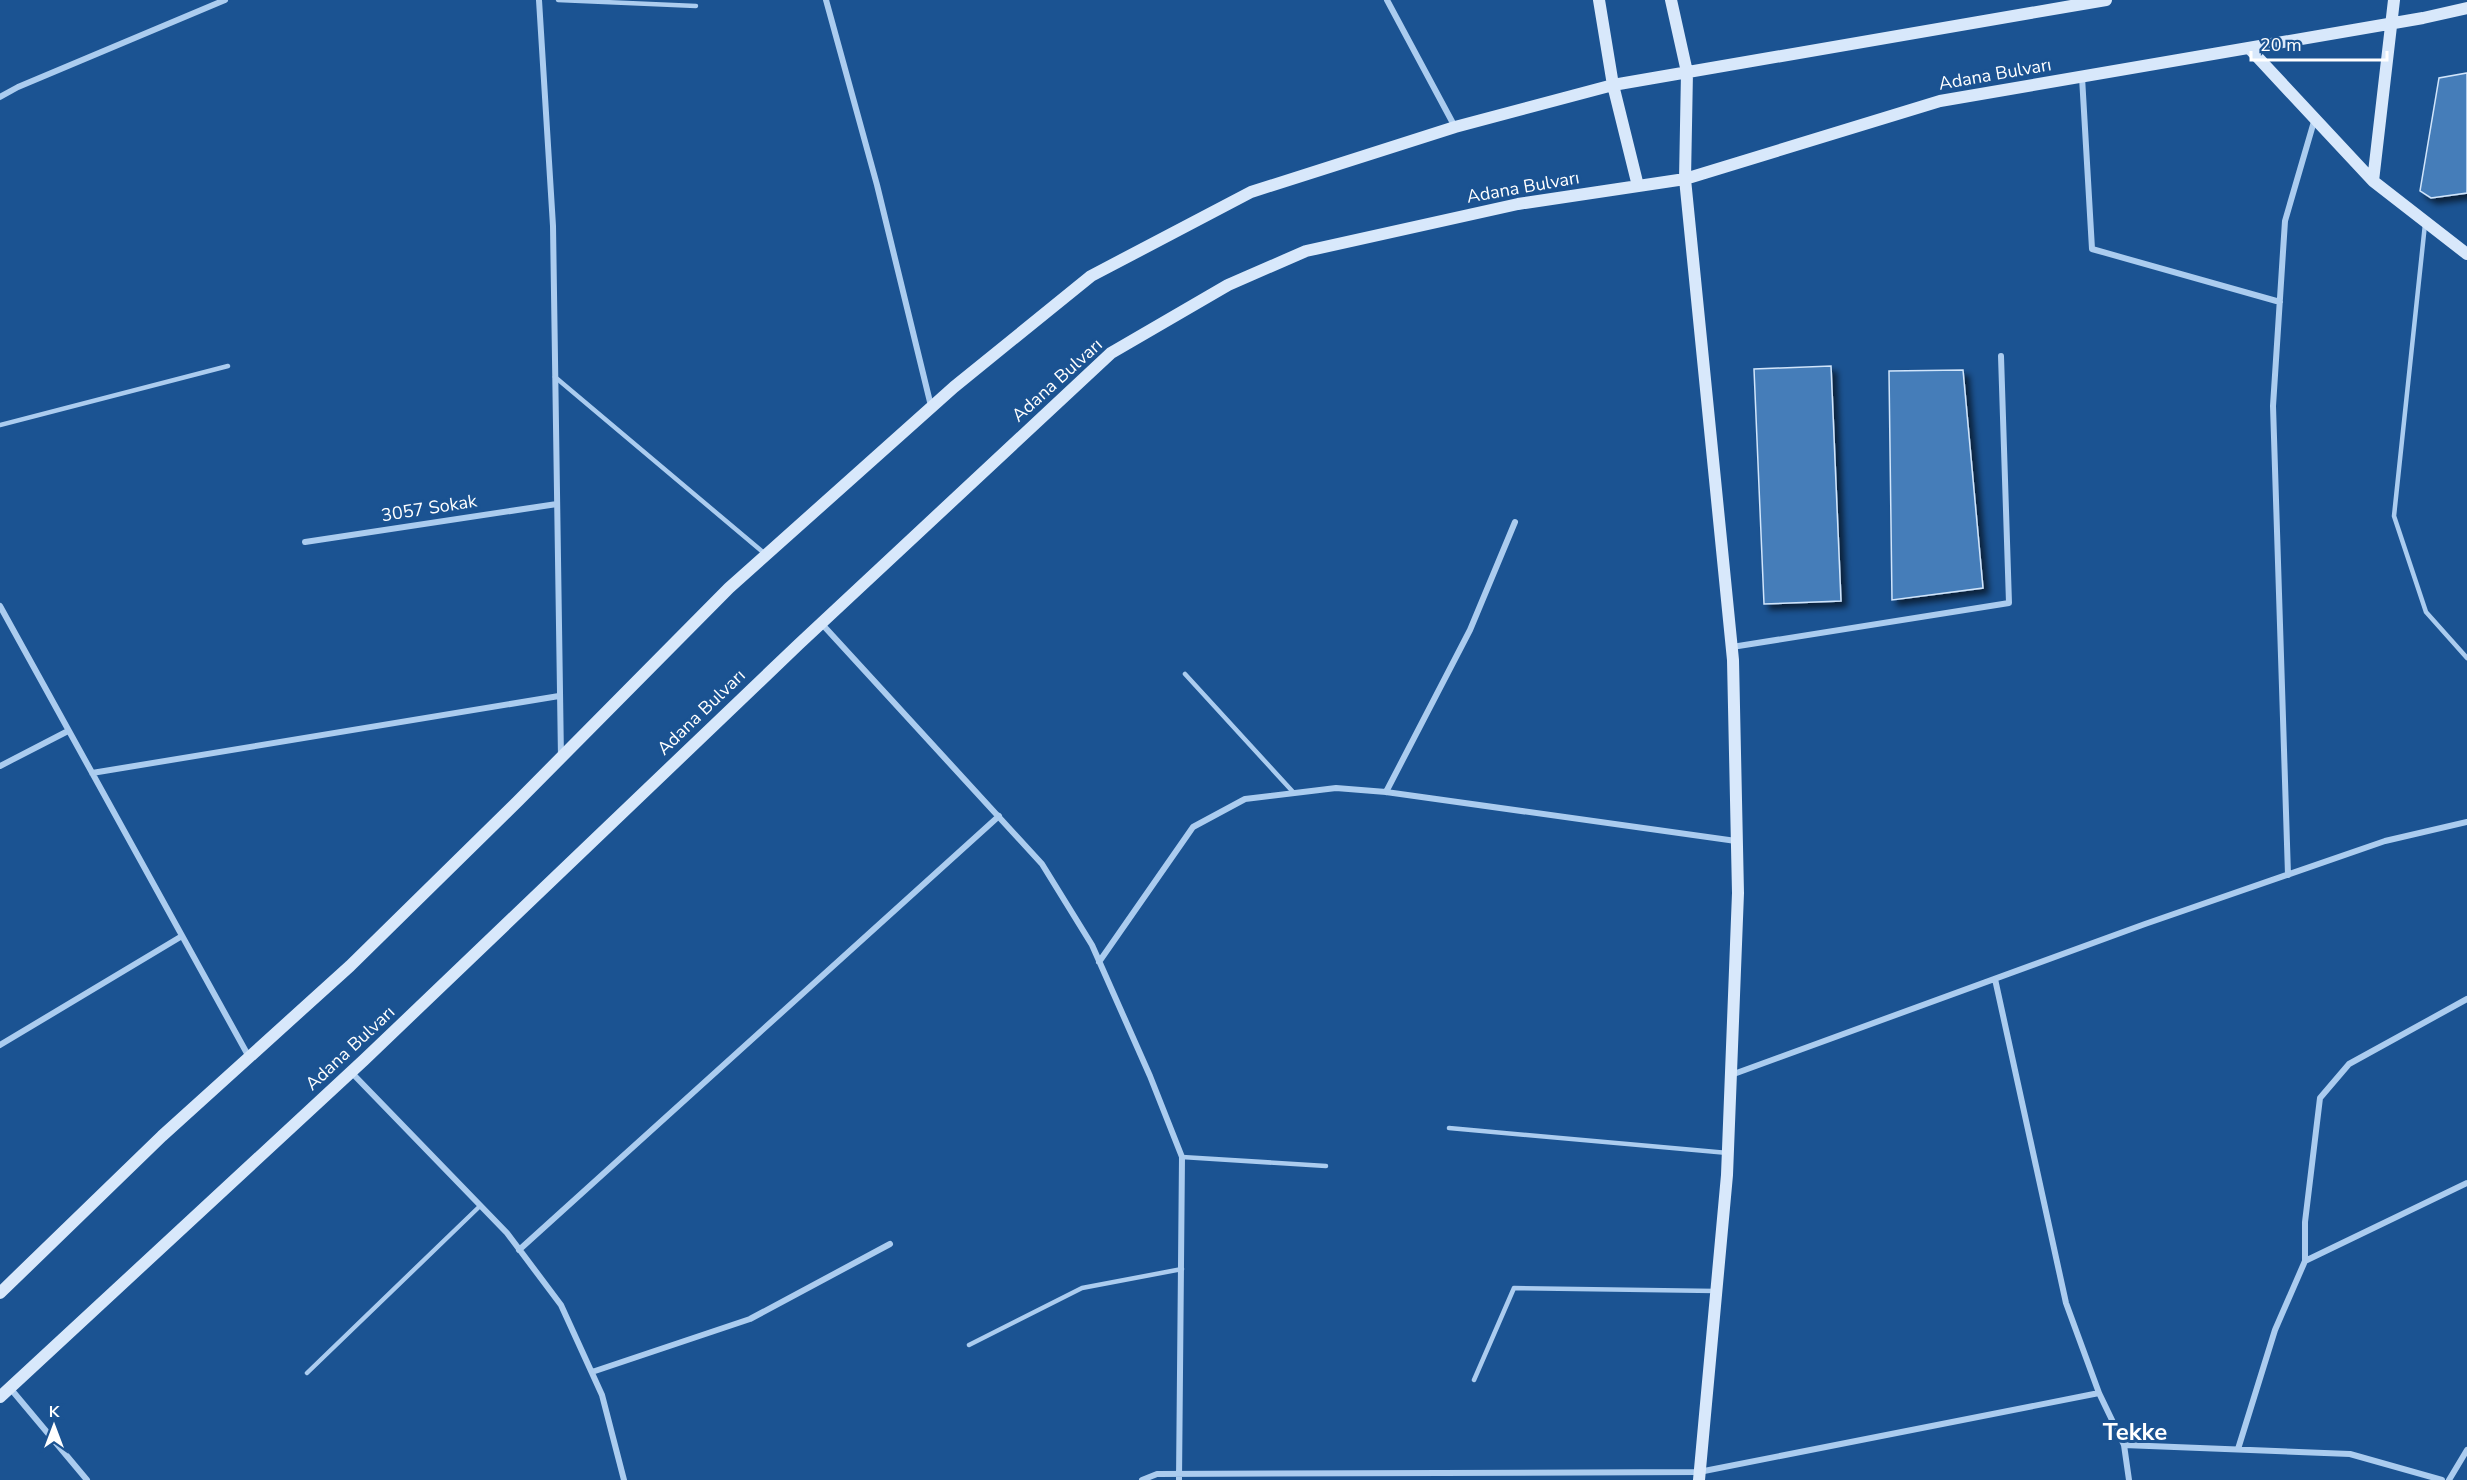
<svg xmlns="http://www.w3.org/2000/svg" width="2467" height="1480" viewBox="0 0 2467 1480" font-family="'Nunito Sans',sans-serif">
<defs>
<filter id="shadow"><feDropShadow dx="5.5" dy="5.5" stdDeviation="3" flood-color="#0009"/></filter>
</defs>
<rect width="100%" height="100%" fill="#1b5392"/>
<!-- building -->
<path fill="#447db9" stroke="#d1e5fb" stroke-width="1.5" filter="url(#shadow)" d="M2467 73V193L2431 198 2420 191 2439 78Z
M1831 366 1841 601 1764 604 1754 369Z
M1963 370 1983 588 1892 600 1889 371Z"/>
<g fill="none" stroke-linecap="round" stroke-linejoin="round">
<!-- lane -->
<path stroke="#abccef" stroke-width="4.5" d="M558 0 696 6
M2425 224 2394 516 2426 612 2467 658
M555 377 764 553
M0 425 228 366
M1185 674 1294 793
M1449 1128 1728 1153
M1182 1157 1326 1166
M969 1345 1082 1288 1182 1269
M307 1373 480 1206
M1474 1380 1514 1288 1716 1291"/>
<!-- street -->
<path stroke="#abccef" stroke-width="6" d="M539 0 553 226 561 758
M826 0 877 185 931 406
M1387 0 1455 127
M2082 77 2092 249 2280 302
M0 97 18 87 225 0
M305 542 557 504
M0 606 249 1057
M821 623 1042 864 1092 945 1150 1076 1182 1157 1179 1480
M1732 647 2009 603 2001 356
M0 766 68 731
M92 773 559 696
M1386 792 1470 630 1515 522
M2288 875 2273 406 2285 221 2315 118
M1099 962 1193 827 1245 799 1336 788 1386 792 1736 841
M1995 979 2066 1303 2099 1393 2124 1445 2129 1480
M0 1045 182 936
M351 1072 507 1233 561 1305 602 1395 624 1480
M1731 1075 2145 924 2385 841 2467 822
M519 1250 999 816
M2305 1261 2467 1183
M592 1372 750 1319 890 1244
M10 1388 87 1480
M2124 1445 2350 1454 2442 1480
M2238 1449 2275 1330 2305 1261V1222L2320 1098 2349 1064 2467 999
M1142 1480 1157 1474 1699 1472 2099 1393
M2449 1480 2467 1450"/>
<!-- secondary -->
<path stroke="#d8e8fb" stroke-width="12" d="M1599 0 1613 85 1638 186
M1671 0 1687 72 1685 179 1733 660 1738 893 1727 1175 1699 1480
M2249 48 2373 181 2467 254
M2373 181 2394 0
M0 1293 162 1136 350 966 518 801 729 588 954 387 1091 276 1251 192 1455 127 1613 85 2106 0
M0 1397 364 1060 799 644 1111 353 1228 285 1306 251 1518 204 1685 179 1940 101 2423 18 2467 8"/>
</g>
<g text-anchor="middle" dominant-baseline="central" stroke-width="6" stroke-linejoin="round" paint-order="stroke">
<!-- street labels -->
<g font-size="18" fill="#fff" stroke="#1b5392">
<text transform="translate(1995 74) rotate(-10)">Adana Bulvarı</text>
<text transform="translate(1523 187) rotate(-10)">Adana Bulvarı</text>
<text transform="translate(1057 380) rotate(-42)">Adana Bulvarı</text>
<text transform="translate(429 508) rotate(-9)">3057 Sokak</text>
<text transform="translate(701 712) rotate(-44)">Adana Bulvarı</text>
<text transform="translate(350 1048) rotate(-43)">Adana Bulvarı</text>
</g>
<!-- district labels -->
<g font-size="24" font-weight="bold" fill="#fff" stroke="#1b5392">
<text x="2135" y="1432">Tekke</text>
</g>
</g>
<!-- north arrow -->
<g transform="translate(54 1426)" stroke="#1b5392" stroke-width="4.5" paint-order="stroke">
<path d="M0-4.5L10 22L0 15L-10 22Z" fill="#ffffff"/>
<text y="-9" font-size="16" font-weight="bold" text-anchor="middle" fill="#ffffff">K</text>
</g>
<!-- scale -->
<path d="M2251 51v9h136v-9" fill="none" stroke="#ffffff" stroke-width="3"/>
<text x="2260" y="51" font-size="18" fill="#ffffff" stroke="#1b5392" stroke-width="4.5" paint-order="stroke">20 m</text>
</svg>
